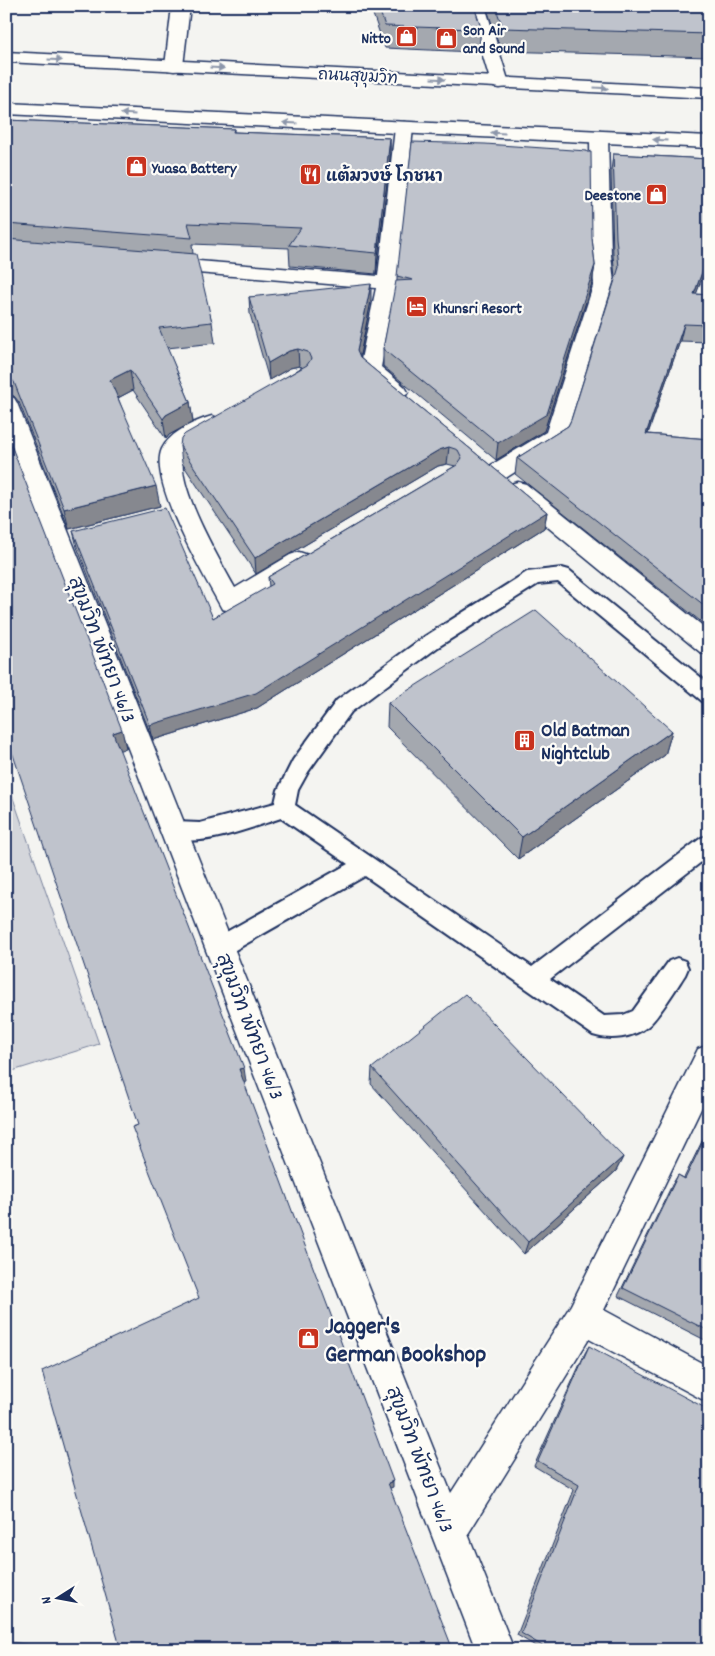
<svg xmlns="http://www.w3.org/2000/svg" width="715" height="1656" font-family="Dekko,'Playpen Sans Thai',sans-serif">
	<rect width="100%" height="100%" fill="#f4f4f1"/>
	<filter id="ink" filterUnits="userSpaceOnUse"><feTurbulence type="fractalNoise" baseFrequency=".02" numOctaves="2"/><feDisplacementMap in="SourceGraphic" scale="10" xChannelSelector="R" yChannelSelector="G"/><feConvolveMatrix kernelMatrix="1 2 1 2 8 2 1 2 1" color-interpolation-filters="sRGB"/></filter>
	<g filter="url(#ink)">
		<g fill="#d4d6db" stroke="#78829c">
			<polygon points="6,778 99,1044 6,1073"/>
			<polygon points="6,1641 49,1648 50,1650 6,1650"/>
		</g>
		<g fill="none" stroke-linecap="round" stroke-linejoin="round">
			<defs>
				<path id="lane" d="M562,568L569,570L709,684V703L702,701L558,582L538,584L438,647L351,712L308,772L298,790L295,805L532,967L701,838L709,835V856L550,979L604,1016L623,1015L633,1011L669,961L677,958L685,961L688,968L685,975C677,987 658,1018 648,1026C634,1038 610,1041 593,1035L365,876L228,954L220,957L212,954L209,947L212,940L348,864L281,818C249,828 200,849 167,837L164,831L167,825L175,822L200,823L275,803L278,790L293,760L337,700L424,637L527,572Z"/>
				<g id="street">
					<polygon points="172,6 190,6 183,66 180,70 174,71 168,70 165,66"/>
					<polygon points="468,6 485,6 509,83 506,87 500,88 494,87 491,83"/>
					<path d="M404,122L411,124L413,128L397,283L381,367L405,387L408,392L405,397C402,398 400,399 397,399C387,399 364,377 359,369L376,288L162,270L155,268L152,264L155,260L162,258L378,276L395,128L397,124Z"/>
					<polygon points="599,131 606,133 608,137 611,255 614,283 567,436 564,441 504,479 496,481 488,479 485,473 488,467 546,432 594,283 591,255 590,137 592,133"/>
					<polygon points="6,396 14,398 17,403 451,1493 571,1305 698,1049 709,1045 709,1092 604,1310 709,1367 709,1403 589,1339 468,1534 514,1650 476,1650 6,432"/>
					<path d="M212,416L220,419L223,424L220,429L188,448C165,470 222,564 235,588L290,555L299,552L308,555L311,561L308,567L240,609L231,611L222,609C206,579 147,481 162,449C170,432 195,421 212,416Z"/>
					<polygon points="518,482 526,484 709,631 709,655 700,652 510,496 506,490 510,484"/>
				</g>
				<g id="highway">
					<polygon points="6,52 709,88 709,98 6,62"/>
					<polygon points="6,103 709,136 709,148 6,114"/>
				</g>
			</defs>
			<use href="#lane" stroke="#1b2f5e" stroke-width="4"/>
			<use href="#street" stroke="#1b2f5e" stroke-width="3"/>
			<use href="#highway" stroke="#1b2f5e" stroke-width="3"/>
			<use href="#lane" fill="#fdfcf7" fill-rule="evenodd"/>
			<use href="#street" fill="#fdfcf7" fill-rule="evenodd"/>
			<use href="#highway" fill="#fdfcf7" fill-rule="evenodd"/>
		</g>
		<g fill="#a4a8af" stroke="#1b2f5e">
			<polygon points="370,6 474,6 481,28 479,50 473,50 473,52 385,48"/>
			<polygon points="486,6 709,6 709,57 501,51"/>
			<polygon points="6,120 234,129 234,132 390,138 390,158 376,274 290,266 289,248 192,244 193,254 212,322 215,343 167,348 190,402 193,422 169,435 166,439 133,390 118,398 160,506 69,529 19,402 14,396 6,394"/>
			<polygon points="613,154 709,159 709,259 696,294 709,295 709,342 680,341 648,434 709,439 709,628 515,474 517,458 568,426 571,420 615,278 613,255 611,171"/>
			<polygon points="592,238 595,265 592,283 544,431 496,460 383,366 383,349 397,281 397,276"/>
			<polygon points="249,297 371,301 360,356 360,358 547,512 544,528 257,708 153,740 77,547 73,531 213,618 269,587 268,577 455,466 447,464 438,466 256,574 182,463 180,446 302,367 299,366 290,368 269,380 250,314"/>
			<polygon points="388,703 672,731 665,755 518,859 387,727"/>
			<polygon points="372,1068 623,1157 616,1171 524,1254 371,1084"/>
			<polygon points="709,1127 709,1342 618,1296 672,1185 678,1175 684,1178"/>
			<polygon points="589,1346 709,1650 542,1650 517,1635 574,1490 534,1466 585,1353"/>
		</g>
		<g fill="#86888f" stroke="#1b2f5e">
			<polygon points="390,138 390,158 376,274 377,253"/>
			<polygon points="709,253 709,259 690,311 694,294"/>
			<polygon points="595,265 592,283 544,431 496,460 498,443"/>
			<polygon points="371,284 371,301 357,369 357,351"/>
			<polygon points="684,324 680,341 642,450 646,434"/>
			<polygon points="298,349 299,366 290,368 269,380 268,363 289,351"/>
			<polygon points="130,370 133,390 114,400 110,380"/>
			<polygon points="190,402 193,422 169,435 166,439 163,419 166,415"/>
			<polygon points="449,447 447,464 438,466 256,574 255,558 439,450"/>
			<polygon points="156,486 160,506 69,529 64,509"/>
			<polygon points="547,512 544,528 257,708 153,740 150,725"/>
			<polygon points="122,730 126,748 118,751 113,733"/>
			<polygon points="672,731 665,755 518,859 522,837"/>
			<polygon points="244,1068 246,1082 242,1083 239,1069"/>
			<polygon points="623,1157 616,1171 524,1254 528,1242"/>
			<polygon points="393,1481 393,1487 388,1489 388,1483"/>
		</g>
		<g fill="#bfc3cc" stroke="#1b2f5e">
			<polygon points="378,6 474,6 481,28 474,27 474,29 385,26"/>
			<polygon points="495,6 709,6 709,34 503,28"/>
			<polygon points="6,120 234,129 233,132 390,138 377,253 289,245 301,228 188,223 192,238 6,224"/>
			<polygon points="412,142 485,144 587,151 587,152 591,152 592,238 595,265 547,414 498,443 383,349 396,281 413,280 397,276"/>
			<polygon points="613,154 709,159 709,253 694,294 709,295 709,325 684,324 646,434 709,439 709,609 517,458 568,426 571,420 619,267 616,238"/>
			<polygon points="6,239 196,254 212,322 159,328 190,402 166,415 163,419 130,370 110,380 156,486 64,509 14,382 9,376 6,375"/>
			<polygon points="371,284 357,351 360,358 547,512 256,693 150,725 73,531 165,508 213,618 273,584 268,577 457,465 462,458 458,450 449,447 439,450 255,558 180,446 181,438 185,434 307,365 311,359 308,352 298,349 289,351 268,363 249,297"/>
			<polygon points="6,432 122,730 113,733 244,1068 239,1069 393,1481 388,1483 453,1650 121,1650 42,1371 199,1298 132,1127 138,1125 6,734"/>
			<polygon points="536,610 672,731 522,837 388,703"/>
			<polygon points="465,994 623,1157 528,1242 372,1068"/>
			<polygon points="709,1129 709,1331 623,1288 678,1175 685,1179"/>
			<polygon points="589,1346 709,1410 709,1650 549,1650 521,1633 579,1485 538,1461"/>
		</g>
		<defs><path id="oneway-solid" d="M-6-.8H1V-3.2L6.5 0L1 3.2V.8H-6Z" transform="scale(1.25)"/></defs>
		<g fill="#8c96aa">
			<use href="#oneway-solid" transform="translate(55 60) rotate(3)"/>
			<use href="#oneway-solid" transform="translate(217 68) rotate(3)"/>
			<use href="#oneway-solid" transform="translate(438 79) rotate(3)"/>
			<use href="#oneway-solid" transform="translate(601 88) rotate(3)"/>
			<use href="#oneway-solid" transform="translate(128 114) rotate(-177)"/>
			<use href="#oneway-solid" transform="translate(290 123) rotate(-177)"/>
			<use href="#oneway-solid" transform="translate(498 133) rotate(-177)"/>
			<use href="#oneway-solid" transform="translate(660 140) rotate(-177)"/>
		</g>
	</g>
	<defs>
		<symbol id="shop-square" viewBox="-11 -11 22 22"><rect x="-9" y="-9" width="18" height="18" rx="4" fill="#c8321e" stroke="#fdfcf7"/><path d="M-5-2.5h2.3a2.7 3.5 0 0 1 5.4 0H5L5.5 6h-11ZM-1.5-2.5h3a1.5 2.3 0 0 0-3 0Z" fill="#fff"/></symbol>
		<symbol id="restaurant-square" viewBox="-11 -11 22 22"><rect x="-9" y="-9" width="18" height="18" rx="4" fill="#c8321e" stroke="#fdfcf7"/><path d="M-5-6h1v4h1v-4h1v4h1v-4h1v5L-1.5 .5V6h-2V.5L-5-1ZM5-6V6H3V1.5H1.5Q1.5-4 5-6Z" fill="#fff"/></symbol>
		<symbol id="hotel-square" viewBox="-11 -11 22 22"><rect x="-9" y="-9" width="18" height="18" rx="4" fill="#c8321e" stroke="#fdfcf7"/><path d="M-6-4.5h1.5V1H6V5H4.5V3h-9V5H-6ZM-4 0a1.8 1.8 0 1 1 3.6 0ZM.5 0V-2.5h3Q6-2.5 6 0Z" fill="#fff"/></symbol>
		<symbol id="building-square" viewBox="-11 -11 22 22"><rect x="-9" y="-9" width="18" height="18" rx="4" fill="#c8321e" stroke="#fdfcf7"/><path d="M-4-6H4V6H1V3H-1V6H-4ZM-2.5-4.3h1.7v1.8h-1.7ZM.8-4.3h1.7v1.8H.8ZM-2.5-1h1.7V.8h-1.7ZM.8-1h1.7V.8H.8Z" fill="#fff"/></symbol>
	</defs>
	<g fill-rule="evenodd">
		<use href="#shop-square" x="394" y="24" width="25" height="25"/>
		<use href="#shop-square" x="434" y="26" width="25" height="25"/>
		<use href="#shop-square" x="124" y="154" width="25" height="25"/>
		<use href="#restaurant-square" x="298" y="162" width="25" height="25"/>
		<use href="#shop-square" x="644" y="182" width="25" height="25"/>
		<use href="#hotel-square" x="404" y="294" width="25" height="25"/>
		<use href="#building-square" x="512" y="728" width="25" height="25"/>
		<use href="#shop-square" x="296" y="1326" width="25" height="25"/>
	</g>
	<g text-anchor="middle" stroke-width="4.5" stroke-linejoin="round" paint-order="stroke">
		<g font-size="16" font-weight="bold" fill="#1b2f5e" stroke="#fdfcf7" text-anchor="start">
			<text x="463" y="35">Son Air<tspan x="463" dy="18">and Sound</tspan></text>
			<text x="391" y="43" text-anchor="end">Nitto</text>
			<text x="152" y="173">Yuasa Battery</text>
			<text x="326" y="181">แต้มวงษ์ โภชนา</text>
			<text x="641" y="200" text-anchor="end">Deestone</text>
			<text x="433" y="313">Khunsri Resort</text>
		</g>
		<g font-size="16" fill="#1b2f5e" stroke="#fdfcf7">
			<text transform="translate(358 75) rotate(3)" y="6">ถนนสุขุมวิท</text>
		</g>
		<g font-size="20" fill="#1b2f5e" stroke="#fdfcf7">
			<text transform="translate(103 649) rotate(69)" y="7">สุขุมวิท พัทยา 46/3</text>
			<text transform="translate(251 1026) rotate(69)" y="7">สุขุมวิท พัทยา 46/3</text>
			<text transform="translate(421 1459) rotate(69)" y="7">สุขุมวิท พัทยา 46/3</text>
		</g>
		<g font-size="20" font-weight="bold" fill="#1b2f5e" stroke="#fdfcf7" text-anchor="start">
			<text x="541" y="736">Old Batman<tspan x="541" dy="23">Nightclub</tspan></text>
		</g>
		<g font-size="24" font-weight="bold" fill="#1b2f5e" stroke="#fdfcf7" text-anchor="start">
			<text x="325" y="1333">Jagger's<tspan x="325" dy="28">German Bookshop</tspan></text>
		</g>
	</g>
	<rect width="715" height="1656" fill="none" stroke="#fdfcf7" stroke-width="25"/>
	<rect x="12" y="12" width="690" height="1631" fill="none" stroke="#1b2f5e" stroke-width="2" filter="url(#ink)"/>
	<g transform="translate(58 1598) rotate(259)" stroke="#fdfcf7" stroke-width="4" paint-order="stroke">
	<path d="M0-4L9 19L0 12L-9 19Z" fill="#1b2f5e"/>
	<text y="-8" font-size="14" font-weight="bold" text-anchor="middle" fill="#1b2f5e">N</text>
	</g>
</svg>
